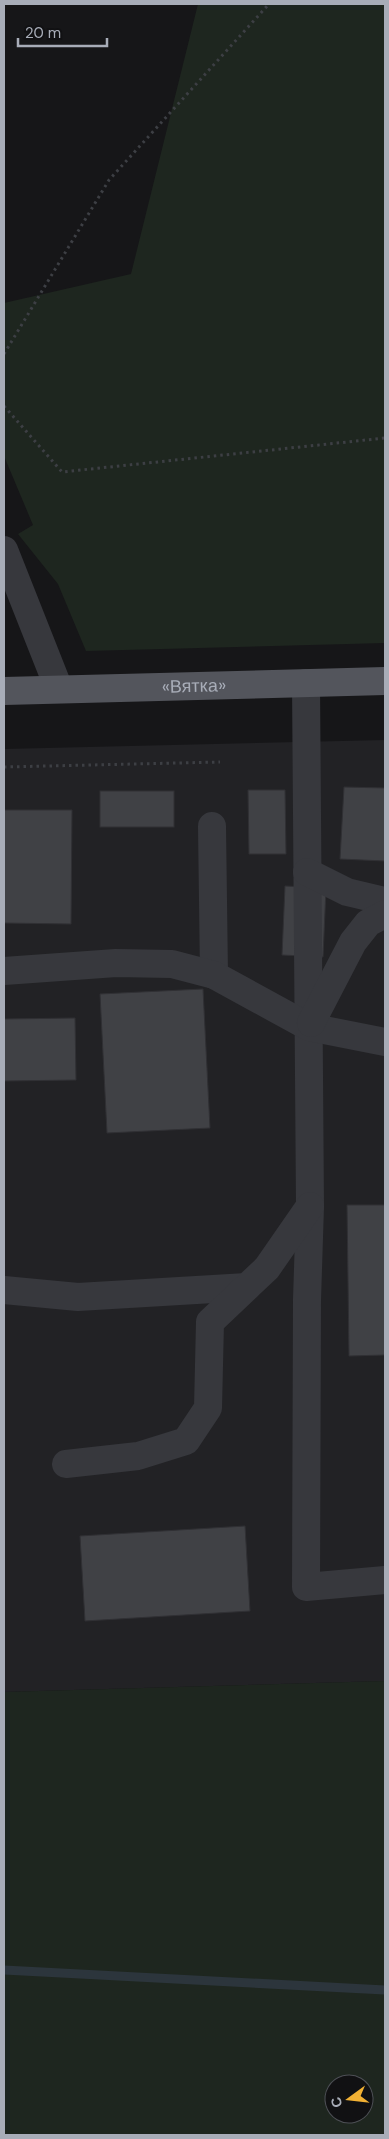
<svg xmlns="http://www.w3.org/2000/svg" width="389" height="2139" font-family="'DM Sans',sans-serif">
	<rect width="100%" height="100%" fill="#161618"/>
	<polygon fill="#222225" points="385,740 385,1681 4,1692 4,749"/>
	<g fill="#1e261f" fill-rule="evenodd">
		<polygon points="198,4 385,4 385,643 86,651 58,584 18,534 33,525 4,456 4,303 131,274"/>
		<path d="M385,1681V2135H4V1692ZM334,2084H364V2114H334Z"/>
	</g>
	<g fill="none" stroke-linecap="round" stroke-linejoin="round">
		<polyline stroke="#2c353c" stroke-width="9" points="4,1970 385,1990"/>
	</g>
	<g fill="#404145" stroke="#303034">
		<polygon points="344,787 385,788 385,861 340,859"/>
		<polygon points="248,790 285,790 286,854 249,854"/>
		<rect x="100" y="791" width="74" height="36"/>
		<polygon points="4,810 72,810 71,924 4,923"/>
		<polygon points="285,886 326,888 323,957 282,955"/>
		<polygon points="203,989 210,1128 107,1133 100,994"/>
		<polygon points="75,1018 76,1080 4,1081 4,1019"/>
		<polygon points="347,1205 385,1205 385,1355 349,1356"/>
		<polygon points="245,1526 250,1611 85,1621 80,1536"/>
	</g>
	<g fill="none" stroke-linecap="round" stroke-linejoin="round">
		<g stroke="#3d3f44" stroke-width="3" stroke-dasharray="2.5 4" stroke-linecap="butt">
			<polyline points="4,354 109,180 269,4"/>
			<polyline points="4,406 62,472 385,438"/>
			<polyline points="4,767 220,762"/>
		</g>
		<g stroke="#37383d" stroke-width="28">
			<polyline points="4,550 59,689"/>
			<polyline points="306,683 310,1206 307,1300 306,1587 385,1580"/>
			<polyline points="212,826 214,975"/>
			<polyline points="307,872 347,892 385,901"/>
			<polyline points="4,971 116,963 172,964 214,975 309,1027 385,1042"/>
			<polyline points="311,1023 353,942 368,923 385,914"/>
			<polyline points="4,1290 78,1297 247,1287"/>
			<polyline points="66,1464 138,1456 186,1441 208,1408 210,1322 267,1268 310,1206"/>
		</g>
		<path stroke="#53555c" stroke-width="28" id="s1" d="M4,691L385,681"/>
	</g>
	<g text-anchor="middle" stroke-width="4" stroke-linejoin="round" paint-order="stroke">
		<g font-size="18" fill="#a8adb8" stroke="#111113">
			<text dy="6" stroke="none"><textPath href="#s1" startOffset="190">«Вятка»</textPath></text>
		</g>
	</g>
	<rect width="389" height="2139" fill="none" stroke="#a8adb8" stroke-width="10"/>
	<g transform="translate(349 2099) rotate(255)"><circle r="24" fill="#111113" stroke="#4d4f55"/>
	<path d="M0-4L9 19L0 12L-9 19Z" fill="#f2b134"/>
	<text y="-8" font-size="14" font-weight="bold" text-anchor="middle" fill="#a8adb8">С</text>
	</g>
	<path d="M18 38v8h89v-8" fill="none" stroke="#a8adb8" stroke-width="2.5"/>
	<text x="25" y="38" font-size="15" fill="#a8adb8" stroke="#111113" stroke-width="4" paint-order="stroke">20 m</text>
</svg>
